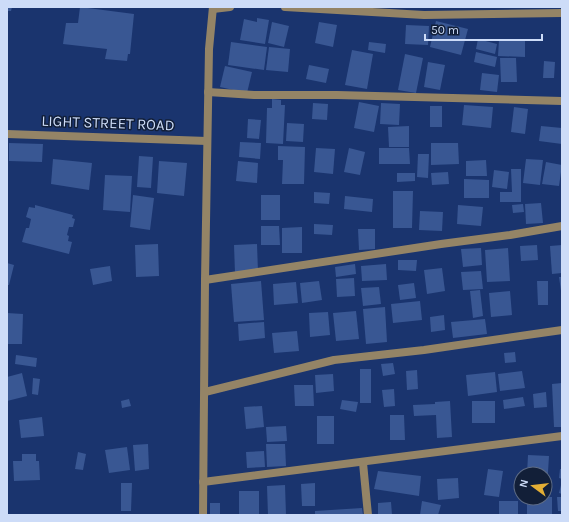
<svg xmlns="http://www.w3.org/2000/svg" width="569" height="522" font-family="Karla,sans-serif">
	<rect width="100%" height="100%" fill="#1a346e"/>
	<g fill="#395793">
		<polygon points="7,7 12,7 11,11 8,11 7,14"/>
		<polygon points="80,7 134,14 130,54 128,54 127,61 105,59 107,49 63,44 66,23 78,23"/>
		<polygon points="257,18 269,20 265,44 240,40 244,19 257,22"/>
		<polygon points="436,21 468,29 461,55 430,47"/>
		<polygon points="272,22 289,26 284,47 268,43"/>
		<polygon points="319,22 337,25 333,47 315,43"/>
		<polygon points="406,25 429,26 428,45 405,44"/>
		<polygon points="478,39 497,44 495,54 476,49"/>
		<polygon points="499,40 525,41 525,57 498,56"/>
		<polygon points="231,42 267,47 264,70 228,65"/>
		<polygon points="369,42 386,44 385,53 368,50"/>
		<polygon points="269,47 290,49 288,72 266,70"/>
		<polygon points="352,50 373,54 367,89 345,85"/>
		<polygon points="476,52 497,57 495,67 474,62"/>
		<polygon points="405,54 423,58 416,93 398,90"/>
		<polygon points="500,58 516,58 517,82 501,82"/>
		<polygon points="544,61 555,62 554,78 543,78"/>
		<polygon points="428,62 445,65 440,90 424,87"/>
		<polygon points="309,65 329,69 326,83 306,79"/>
		<polygon points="225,66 252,72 247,93 220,87"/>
		<polygon points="482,73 499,75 497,92 480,90"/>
		<polygon points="272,99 281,100 281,105 285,105 283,144 266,143 267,108 272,108"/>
		<polygon points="359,102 379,106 374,132 354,128"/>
		<polygon points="313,103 328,104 327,120 312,119"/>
		<polygon points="381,103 400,104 399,125 380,124"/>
		<polygon points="464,105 493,107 491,128 462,125"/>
		<rect x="430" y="106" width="12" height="21"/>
		<polygon points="514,107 528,109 525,134 511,132"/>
		<polygon points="248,119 261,120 259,139 247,138"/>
		<polygon points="287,123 304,124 303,142 286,141"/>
		<polygon points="409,126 409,147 389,147 388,127"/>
		<polygon points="541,126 562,128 562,144 539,141"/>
		<polygon points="240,142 261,143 260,159 239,157"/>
		<polygon points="9,143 43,144 42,162 9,161"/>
		<polygon points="431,143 458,143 459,164 431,165"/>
		<polygon points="278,146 305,147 304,184 282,184 283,160 278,160"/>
		<polygon points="316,148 335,149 333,174 314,172"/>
		<polygon points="349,148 365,152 360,175 344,172"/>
		<polygon points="379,148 409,148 410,164 379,164"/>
		<polygon points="418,154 429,154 428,178 417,177"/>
		<polygon points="139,156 153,157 151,188 137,187"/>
		<polygon points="53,159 92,163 89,190 51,184"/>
		<polygon points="526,159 543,160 540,185 523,183"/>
		<polygon points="486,160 487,176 466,176 466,161"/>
		<polygon points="159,161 187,163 184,196 157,193"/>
		<polygon points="238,161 258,163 257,183 236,181"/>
		<polygon points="546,162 562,165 559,186 542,184"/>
		<polygon points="511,169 521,169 521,202 500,202 500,192 512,192"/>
		<polygon points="494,170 509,172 507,189 492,187"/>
		<polygon points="448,172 449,184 432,185 431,173"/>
		<polygon points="397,173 415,173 415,181 397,182"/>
		<polygon points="105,175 132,176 130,212 103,210"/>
		<polygon points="464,179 489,180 489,198 464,198"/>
		<polygon points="393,191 413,191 412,228 393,228"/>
		<polygon points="314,192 330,193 329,204 314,203"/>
		<polygon points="133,195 154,198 150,230 130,227"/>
		<rect x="261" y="195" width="19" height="25"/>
		<polygon points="345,196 373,199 372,212 344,209"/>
		<polygon points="541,203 543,223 526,224 525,204"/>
		<polygon points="523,204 524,212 513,213 512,205"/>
		<polygon points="35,205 73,215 72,218 75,219 73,227 69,227 67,235 69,236 68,241 72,242 69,254 22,242 26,228 29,228 31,219 26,217 29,207 35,208"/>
		<polygon points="458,205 483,207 481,226 457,224"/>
		<polygon points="420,211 443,212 442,231 419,230"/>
		<polygon points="314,224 333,225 332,235 314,234"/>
		<polygon points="261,226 279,226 280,245 261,245"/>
		<polygon points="302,227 302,253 282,253 282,228"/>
		<polygon points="358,229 375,229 375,249 359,250"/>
		<polygon points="158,244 159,276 136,277 135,245"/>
		<polygon points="257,244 258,272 235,273 234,245"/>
		<polygon points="537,245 538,260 521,261 520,246"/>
		<polygon points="562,245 562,273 552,274 550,246"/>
		<polygon points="481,248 482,265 463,267 461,249"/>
		<polygon points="508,248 510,281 487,282 485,250"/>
		<polygon points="398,260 417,260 416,271 398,270"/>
		<polygon points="7,263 14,265 9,285 7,285"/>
		<polygon points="355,264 356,274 336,277 335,267"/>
		<polygon points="386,264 387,280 362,281 361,266"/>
		<polygon points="110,266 112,281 93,285 90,269"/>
		<polygon points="442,268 445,291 427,294 424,270"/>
		<polygon points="481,271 483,289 463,290 461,272"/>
		<polygon points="559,277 562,277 562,291 561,291"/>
		<polygon points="354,278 355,296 337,297 336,279"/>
		<polygon points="261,281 264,320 234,322 231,284"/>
		<polygon points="319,281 322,300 302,303 300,283"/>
		<polygon points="537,281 548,281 548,305 538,305"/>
		<polygon points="296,282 298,303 274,305 273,284"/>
		<polygon points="414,283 416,298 400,300 398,285"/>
		<polygon points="379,287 381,304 363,306 361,288"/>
		<polygon points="480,290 483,316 473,318 470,291"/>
		<polygon points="510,291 512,315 491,317 489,293"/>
		<polygon points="420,301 422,320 393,323 391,304"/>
		<polygon points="385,307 387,342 366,344 363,309"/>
		<polygon points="356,311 359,339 336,341 333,313"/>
		<polygon points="328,312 330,335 310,337 309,313"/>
		<polygon points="7,313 23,314 22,344 7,344"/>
		<polygon points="444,315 445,330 431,332 430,317"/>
		<polygon points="485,319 487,334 453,338 451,322"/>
		<polygon points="264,322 265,338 239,341 238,324"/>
		<polygon points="297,331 299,351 274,353 272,333"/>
		<polygon points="515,352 516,362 505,363 504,353"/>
		<polygon points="16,355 37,358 36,367 15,364"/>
		<polygon points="393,363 395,374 383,376 381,364"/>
		<rect x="360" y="369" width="11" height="34"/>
		<polygon points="417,370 418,389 407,390 406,371"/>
		<polygon points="522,371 525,388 500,391 498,374"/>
		<polygon points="495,372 497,392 468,396 466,375"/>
		<polygon points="22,373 27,396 7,401 7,377"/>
		<polygon points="333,374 334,391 316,393 315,375"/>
		<polygon points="33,378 40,379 38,395 32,394"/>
		<polygon points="562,383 562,427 554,427 552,384"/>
		<polygon points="294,385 313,385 314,406 295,406"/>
		<polygon points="394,389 395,406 384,407 382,390"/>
		<polygon points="546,392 547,407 534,408 533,394"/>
		<polygon points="523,397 525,406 504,409 503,400"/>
		<polygon points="129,399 131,406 122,408 121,401"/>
		<polygon points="342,400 358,402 356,412 340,409"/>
		<polygon points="450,401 452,437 437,438 436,415 414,416 413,405 435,404 435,402"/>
		<rect x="472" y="401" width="23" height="22"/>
		<polygon points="262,406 264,427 246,429 244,407"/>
		<polygon points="390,415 404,415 405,440 390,440"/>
		<rect x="317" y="416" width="17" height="28"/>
		<polygon points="42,417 44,436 21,438 19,420"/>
		<polygon points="286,426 287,441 267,442 266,427"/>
		<polygon points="148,444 149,469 135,471 133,445"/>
		<polygon points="266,444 285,444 286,466 267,467"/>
		<polygon points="127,447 130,470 109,473 105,450"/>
		<polygon points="264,451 265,467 247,468 246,452"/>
		<polygon points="78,452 86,454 83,470 75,469"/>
		<polygon points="22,454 36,454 36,461 39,461 40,480 14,481 13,461 22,461"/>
		<polygon points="528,455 549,456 547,488 545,488 545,474 527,474"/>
		<polygon points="488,469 503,471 499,497 484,495"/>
		<polygon points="560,469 562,469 562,479 559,478"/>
		<polygon points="378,471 421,476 419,496 374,489"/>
		<polygon points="458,478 459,498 438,500 437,479"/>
		<polygon points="121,483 132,483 131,511 121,511"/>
		<polygon points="315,483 315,506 302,506 301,484"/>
		<polygon points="285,485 286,515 268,515 267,486"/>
		<polygon points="561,485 562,486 562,494 559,493"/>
		<rect x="239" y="491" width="20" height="24"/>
		<polygon points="545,497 552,497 552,515 527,515 527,498"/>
		<polygon points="557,497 562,497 562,511 558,511"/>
		<polygon points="422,501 441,505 438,515 420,515"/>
		<polygon points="499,501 518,501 518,514 499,515"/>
		<polygon points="391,502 392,515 378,515 378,503"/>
		<rect x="210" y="503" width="10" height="12"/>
		<polygon points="362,508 363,515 315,515 315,511"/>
	</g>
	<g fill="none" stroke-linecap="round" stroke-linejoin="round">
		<g stroke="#948466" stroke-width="8">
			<polyline points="285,7 424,15 562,13"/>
			<polyline points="213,9 230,7"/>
			<polyline points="208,92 254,95 337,95 562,101"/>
			<polyline points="7,134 207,141"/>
			<polyline points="205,280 209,49 213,7"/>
			<polyline points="205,392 334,360 424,350 562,330"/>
			<polyline points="363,463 368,515"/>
			<polyline points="203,482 562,436"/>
			<polyline points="203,515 205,280 441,244 510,235 562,226"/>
		</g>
	</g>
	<g text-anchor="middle" stroke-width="3" stroke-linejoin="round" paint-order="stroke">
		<g font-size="15" fill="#cddcf8" stroke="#121f38">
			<text transform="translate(108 123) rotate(2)" y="5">LIGHT STREET ROAD</text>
		</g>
	</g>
	<rect width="569" height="522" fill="none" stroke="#cddcf8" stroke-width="16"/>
	<g transform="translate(533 486) rotate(285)"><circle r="19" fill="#121f38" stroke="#5d6b85"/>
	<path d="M0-3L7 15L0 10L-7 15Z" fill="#e3ae35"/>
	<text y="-6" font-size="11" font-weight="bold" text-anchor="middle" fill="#cddcf8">N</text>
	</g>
	<path d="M425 34v6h117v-6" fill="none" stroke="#cddcf8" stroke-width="2"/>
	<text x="431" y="34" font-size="12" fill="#cddcf8" stroke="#121f38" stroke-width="3" paint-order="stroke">50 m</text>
</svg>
